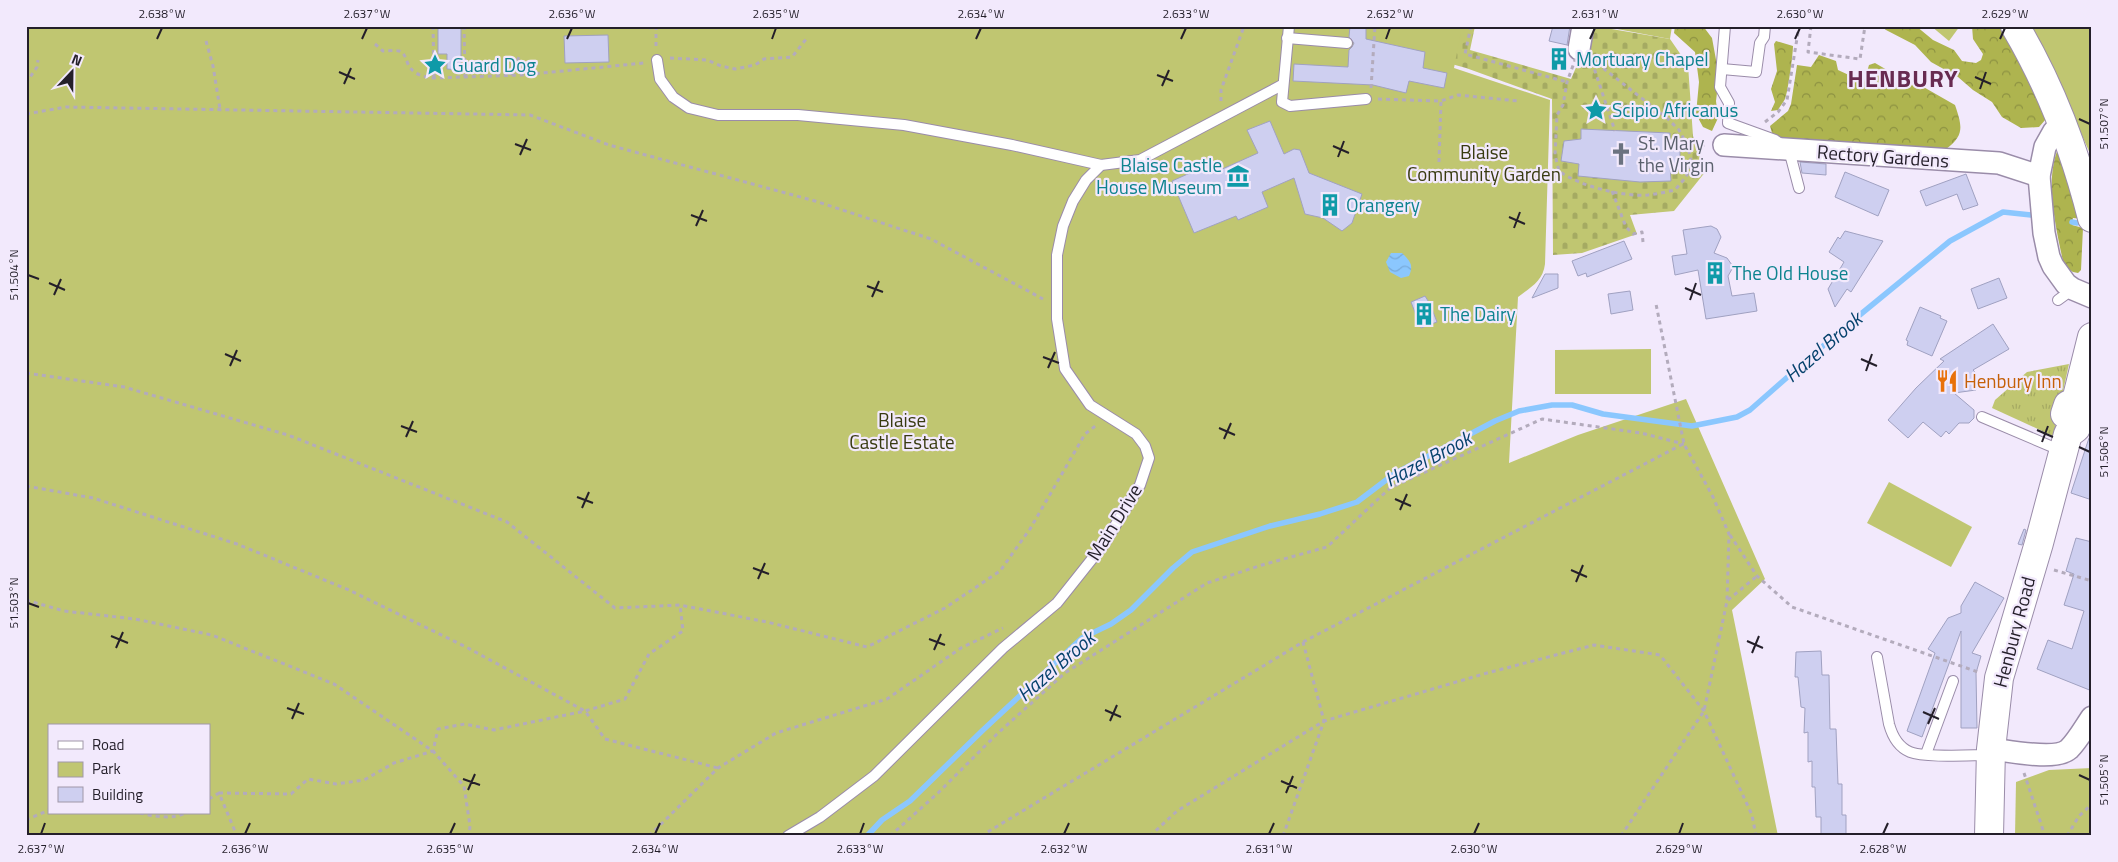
<svg xmlns="http://www.w3.org/2000/svg" width="2118" height="862" font-family="'Titillium Web',sans-serif">
	<defs>
		<pattern id="grass-tufts" width="24" height="20" patternUnits="userSpaceOnUse" patternTransform="scale(1.25)"><rect width="24" height="20" fill="#c0c671"/><path d="M3 7l-1-3M5 7V3M7 7l1-3M15 17l-1-3M17 17v-4M19 17l1-3" fill="none" stroke="#a5aa62"/></pattern>
		<pattern id="forest-crowns" width="20" height="18" patternUnits="userSpaceOnUse" patternTransform="scale(1.25)"><rect width="20" height="18" fill="#aeb44f"/><path d="M2 6a3 3 0 1 1 6 0M12 15a3 3 0 1 1 6 0" fill="none" stroke="#8d9242"/></pattern>
		<pattern id="cemetery-stones" width="16" height="16" patternUnits="userSpaceOnUse" patternTransform="scale(1.25)"><rect width="16" height="16" fill="#c0c671"/><path d="M2 7V4a2 2 0 0 1 4 0v3zM10 15v-3a2 2 0 0 1 4 0v3z" fill="#a5aa62"/></pattern>
		<pattern id="water-waves" width="16" height="10" patternUnits="userSpaceOnUse" patternTransform="scale(1.25)"><rect width="16" height="10" fill="#8bc7fe"/><path d="M0 5q4-4 8 0t8 0" fill="none" stroke="#78aada"/></pattern>
	</defs>
	<rect width="100%" height="100%" fill="#f2e9fc"/>
	<polygon fill="url(#grass-tufts)" points="2069,364 2053,436 1992,408 1995,400 2027,372"/>
	<g fill="url(#forest-crowns)">
		<polygon points="1675,26 1703,26 1712,38 1719,76 1716,101 1718,118 1712,131 1703,127 1696,114 1699,82 1695,52 1674,33"/>
		<polygon points="1881,26 1916,26 1933,40 1954,50 1962,61 1976,63 1981,60 1983,54 1973,39 1972,26 2001,26 2033,84 2046,119 2039,127 2021,128 2002,117 1992,102 1973,90 1958,77 1931,62 1915,45 1886,30"/>
		<path d="M1776,41L1793,46C1793,54 1788,92 1785,99C1783,103 1780,106 1778,110L1771,111L1775,102L1771,89L1777,71L1774,44Z"/>
		<path d="M1819,55L1836,61L1838,70L1864,82L1869,65L1875,63L1894,74V83L1920,85L1955,105C1962,126 1965,135 1946,149L1782,140L1772,133L1770,126L1788,111L1791,104L1797,65L1811,67Z"/>
		<path d="M2058,149L2083,219L2073,218L2072,225L2083,228L2081,270L2078,273L2073,272L2064,266C2057,232 2044,182 2058,149Z"/>
	</g>
	<polygon fill="url(#cemetery-stones)" points="1435,26 1475,26 1470,50 1571,79 1594,26 1670,39 1688,65 1693,136 1706,171 1674,211 1630,215 1637,234 1582,253 1553,255 1552,99 1466,68 1430,58"/>
	<g fill="#c0c671" fill-rule="evenodd">
		<path d="M26,26H1462L1454,68L1550,100L1545,264C1543,281 1531,287 1518,297L1509,463L1578,435L1686,399L1765,579L1732,610L1778,836H26ZM49,726H209V813H49Z"/>
		<polygon points="1601,26 1672,26 1670,39"/>
		<polygon points="1931,26 1960,26 1949,41"/>
		<polygon points="2025,26 2092,26 2092,158 2060,86"/>
		<polygon points="1651,349 1651,394 1555,394 1555,350"/>
		<polygon points="1889,482 1972,527 1951,567 1867,523"/>
		<polygon points="2092,768 2092,836 2015,836 2016,782 2049,770"/>
	</g>
	<path fill="url(#water-waves)" d="M1391,253H1402C1410,261 1414,265 1409,276L1401,278L1390,272L1386,262Z"/>
	<g fill="none" stroke-linecap="round" stroke-linejoin="round">
		<g stroke="#8bc7fe" stroke-width="5.5">
			<polyline points="2072,222 2077,223"/>
			<polyline points="867,836 882,820 910,801 983,730 1082,638 1111,624 1131,610 1173,568 1192,552 1270,526 1320,514 1357,502 1394,474 1495,421 1519,411 1552,405 1572,405 1603,414 1692,426 1737,417 1750,410 1839,332 1950,241 2003,212 2031,215"/>
		</g>
	</g>
	<g fill="#cecff0" stroke="#a0a1c1">
		<polygon points="438,26 461,26 461,70 447,69 447,54 438,54"/>
		<polygon points="1350,26 1366,26 1366,39 1425,52 1423,68 1447,73 1444,88 1409,81 1406,93 1373,85 1293,81 1294,64 1348,67 1349,50 1352,47 1354,43 1349,37"/>
		<polygon points="1553,26 1570,26 1567,45 1549,41"/>
		<polygon points="608,35 609,62 565,63 564,36"/>
		<polygon points="1270,121 1284,154 1294,149 1300,150 1309,173 1362,194 1352,223 1342,231 1323,218 1305,214 1294,178 1262,192 1268,207 1238,220 1236,216 1194,233 1172,181 1217,161 1220,170 1258,153 1247,130"/>
		<polygon points="1581,129 1670,133 1670,147 1680,148 1680,166 1670,165 1671,181 1640,182 1578,176 1579,164 1561,161 1564,141 1581,139"/>
		<polygon points="1800,162 1826,164 1826,175 1802,173"/>
		<polygon points="1845,172 1889,190 1878,216 1835,197"/>
		<polygon points="1966,174 1978,205 1963,210 1957,194 1926,206 1920,191"/>
		<polygon points="1711,226 1717,229 1721,237 1714,253 1727,258 1732,265 1732,269 1728,276 1732,296 1754,293 1757,311 1706,319 1698,270 1675,275 1672,256 1687,254 1683,230"/>
		<polygon points="1845,231 1883,241 1851,292 1847,289 1835,307 1828,289 1844,262 1829,252 1838,237 1840,239"/>
		<polygon points="1624,241 1632,259 1587,277 1586,273 1578,276 1572,261"/>
		<polygon points="1545,274 1558,274 1558,288 1532,298"/>
		<polygon points="1999,278 2007,298 1978,309 1971,289"/>
		<polygon points="1630,291 1633,310 1611,314 1608,294"/>
		<polygon points="1425,296 1430,304 1437,322 1421,328 1411,302"/>
		<polygon points="1920,307 1941,316 1940,318 1947,321 1932,356 1907,345 1908,341 1906,340"/>
		<polygon points="1993,324 2009,349 1973,370 1976,373 1976,390 1954,393 1974,410 1974,418 1969,423 1959,423 1949,434 1946,431 1941,437 1923,422 1908,438 1888,420 1916,388 1944,361 1940,359"/>
		<polygon points="2089,438 2092,439 2092,500 2071,493"/>
		<polygon points="2024,529 2026,530 2022,545 2018,544"/>
		<polygon points="2076,538 2092,542 2092,691 2037,669 2048,640 2072,649 2084,611 2064,605 2074,574 2066,571"/>
		<polygon points="1975,582 2004,598 1972,653 1981,656 1976,673 1977,728 1961,728 1961,631 1922,737 1907,731 1935,653 1928,649 1948,618 1961,613 1961,606"/>
		<polygon points="1821,651 1822,675 1829,675 1830,729 1836,729 1838,784 1842,784 1842,815 1846,815 1846,836 1821,836 1821,817 1816,817 1815,787 1812,787 1812,761 1808,762 1808,732 1804,733 1805,708 1801,707 1798,677 1795,677 1796,652"/>
	</g>
	<g fill="none" stroke-linecap="round" stroke-linejoin="round">
		<defs>
			<g id="service">
				<polyline points="1289,26 1282,102 1290,106 1366,99"/>
				<polyline points="1725,26 1720,87 1729,103 1728,123 1775,140 1789,150 1799,188"/>
				<polyline points="1287,38 1347,43"/>
				<polyline points="657,60 660,79 673,97 689,108 718,115 798,115 904,125 1012,145 1101,165"/>
				<polyline points="1722,69 1756,72 1760,43 1764,37 1765,26"/>
				<polyline points="2058,300 2073,289"/>
				<polyline points="1982,417 2062,451"/>
				<path d="M1877,657L1889,724C1892,735 1898,747 1910,752C1925,758 1971,755 1990,755"/>
				<polyline points="1926,754 1953,681"/>
				<polyline points="788,836 820,817 874,776 1003,648 1057,603 1104,544 1140,485 1149,458 1145,446 1136,434 1090,405 1065,369 1057,319 1057,255 1063,226 1073,201 1086,180 1101,165 1140,160 1282,85"/>
			</g>
			<g id="minor">
				<polyline points="1579,49 1583,26"/>
				<polyline points="2063,127 2054,131 2045,147 2039,176 2044,233 2049,257 2053,266 2066,284 2073,289 2092,297"/>
				<polyline points="1724,145 1999,163 2039,176"/>
				<path d="M1991,749C2009,751 2056,761 2069,749C2078,740 2085,727 2092,717"/>
			</g>
			<g id="secondary">
				<path d="M2015,26C2050,85 2075,151 2092,218"/>
				<polyline points="2065,414 2068,405 2076,401 2092,337"/>
				<polyline points="1989,836 1991,749 1999,678 2039,543 2068,434 2076,428 2082,410 2076,401"/>
			</g>
		</defs>
		<use href="#service" stroke="#9a8ca9" stroke-width="12"/>
		<use href="#minor" stroke="#9a8ca9" stroke-width="24"/>
		<use href="#secondary" stroke="#9a8ca9" stroke-width="30"/>
		<g stroke="#b3abbc" stroke-width="3" stroke-dasharray="4 4" stroke-linecap="butt">
			<polyline points="433,26 434,78"/>
			<polyline points="464,26 465,77"/>
			<polyline points="656,26 656,48"/>
			<polyline points="1471,26 1465,54 1567,82"/>
			<polyline points="1811,26 1808,52 1860,59 1865,26"/>
			<polyline points="649,28 656,27"/>
			<polyline points="206,41 213,66 220,109"/>
			<path d="M375,44L383,51C388,51 395,50 399,51C411,54 400,75 434,78L522,75L644,63"/>
			<path d="M1579,49L1592,56L1594,61L1667,118L1679,130L1688,147L1692,164L1686,177L1675,190C1666,192 1657,194 1648,195C1623,197 1579,186 1559,171L1555,155L1557,115L1563,105L1567,82Z"/>
			<polyline points="670,58 707,60 721,66 735,69 755,65 764,59 792,57 807,38"/>
			<polyline points="1594,62 1593,65 1615,131"/>
			<polyline points="510,75 519,57"/>
			<polyline points="26,83 37,67 38,60"/>
			<polyline points="1371,88 1375,26"/>
			<polyline points="1378,99 1441,101 1458,95 1518,101"/>
			<polyline points="1221,101 1221,90 1243,29"/>
			<polyline points="26,114 66,107 530,115 609,145 815,201 931,239 1043,299"/>
			<polyline points="1765,122 1778,112 1787,100 1799,26"/>
			<polyline points="1687,145 1705,145"/>
			<polyline points="1439,162 1441,101"/>
			<polyline points="1612,191 1626,227 1633,234 1642,232 1643,242"/>
			<polyline points="26,373 124,387 288,435 507,522 615,608 680,605 767,622 867,647 945,608 1000,571 1030,529 1085,434 1098,424"/>
			<polyline points="26,486 93,498 237,544 349,590 466,647 585,711 605,739 718,768"/>
			<polyline points="1730,535 1757,576 1792,607 1978,672"/>
			<polyline points="2054,570 2092,581"/>
			<polyline points="26,600 64,611 135,619 212,635 334,684 433,751 464,786 470,826 469,836"/>
			<polyline points="1728,600 1757,576"/>
			<polyline points="2024,773 2045,836"/>
			<polyline points="219,793 291,794 308,779 336,784 364,780 394,763 433,751 438,729 465,724 494,730 585,711 625,699 649,654 683,631 680,605"/>
			<polyline points="209,799 219,793 237,836"/>
			<path d="M140,813C153,816 173,820 185,813"/>
			<polyline points="26,820 49,810"/>
			<polyline points="649,836 718,768 776,733 887,699 961,648 1003,628"/>
			<polyline points="890,836 938,793 997,734 1065,673 1207,583 1262,565 1327,547 1390,488 1542,419 1641,433 1684,444"/>
			<polyline points="981,836 1303,642 1683,444"/>
			<polyline points="1150,836 1177,811 1324,721 1487,673 1594,645 1660,655 1704,711 1752,815 1756,836"/>
			<polyline points="1283,836 1324,721 1303,642"/>
			<polyline points="1621,836 1704,711 1727,601 1729,534 1713,497 1684,444 1656,304"/>
			<polyline points="2067,836 2079,816 2092,804"/>
		</g>
		<use href="#service" stroke="#fff" stroke-width="10"/>
		<use href="#minor" stroke="#fff" stroke-width="21"/>
		<use href="#secondary" stroke="#fff" stroke-width="28"/>
	</g>
	<path fill="none" stroke="#241f2a" stroke-width="2" d="M157,39L162,28M362,39L367,28M567,39L572,28M772,39L776,28M976,39L981,28M1181,39L1186,28M1386,39L1390,28M1590,39L1595,28M1795,39L1800,28M2000,39L2005,28M339,72L355,79M1157,75L1173,81M1975,77L1991,84M344,84L351,68M1162,86L1169,70M1980,89L1986,72M2079,119L2090,124M515,144L531,150M1333,146L1349,153M520,155L527,139M1338,157L1344,141M691,215L707,221M1509,217L1525,224M696,226L703,210M1514,228L1520,212M28,275L39,279M49,283L65,290M867,286L883,292M1685,288L1701,295M54,295L61,279M872,297L879,281M1690,300L1696,283M225,354L241,361M1043,357L1059,363M1861,359L1877,366M230,366L237,350M1048,368L1055,352M1866,371L1872,354M401,426L417,432M1219,428L1235,435M2037,430L2053,437M406,437L413,421M1224,439L1231,423M2042,442L2048,426M2079,447L2090,452M577,497L593,503M1395,499L1411,506M582,508L589,492M1400,510L1407,494M753,568L769,574M1571,570L1587,577M758,579L765,563M1576,582L1583,565M28,603L39,607M111,636L128,643M929,639L945,645M1747,641L1763,648M116,648L123,632M934,650L941,634M1752,653L1759,636M287,708L304,714M1105,710L1121,717M1923,712L1939,719M292,719L299,703M1110,721L1117,705M1928,724L1935,708M2079,775L2090,780M463,779L480,785M1281,781L1297,788M468,790L475,774M1286,793L1293,776M41,834L45,823M245,834L250,823M450,834L455,823M655,834L660,823M860,834L864,823M1064,834L1069,823M1269,834L1274,823M1474,834L1479,823M1679,834L1683,823M1883,834L1888,823"/>
	<defs>
		<symbol id="building-bare" viewBox="-9 -9 18 18"><path d="M-4-6H4V6H1V3H-1V6H-4ZM-2.5-4.3h1.7v1.8h-1.7ZM.8-4.3h1.7v1.8H.8ZM-2.5-1h1.7V.8h-1.7ZM.8-1h1.7V.8H.8Z" fill="#0f9aa8" stroke="#f2e9fc" stroke-width="2.5" paint-order="stroke"/></symbol>
		<symbol id="sight-bare" viewBox="-9 -9 18 18"><path d="M0-6L1.8-2.2L6-1.7L2.9 1.2L3.7 5.4L0 3.3L-3.7 5.4L-2.9 1.2L-6-1.7L-1.8-2.2Z" fill="#0f9aa8" stroke="#f2e9fc" stroke-width="2.5" paint-order="stroke"/></symbol>
		<symbol id="church-bare" viewBox="-9 -9 18 18"><path d="M-1.2-6h2.4v3.5h3.3v2.4h-3.3V6h-2.4V-.1h-3.3v-2.4h3.3Z" fill="#6b7280" stroke="#f2e9fc" stroke-width="2.5" paint-order="stroke"/></symbol>
		<symbol id="museum-bare" viewBox="-9 -9 18 18"><path d="M0-6L6-3V-2H-6V-3ZM-5-1h2V3h-2ZM-1-1h2V3h-2ZM3-1h2V3H3ZM-6 4H6V6H-6Z" fill="#0f9aa8" stroke="#f2e9fc" stroke-width="2.5" paint-order="stroke"/></symbol>
		<symbol id="restaurant-bare" viewBox="-9 -9 18 18"><path d="M-5-6h1v4h1v-4h1v4h1v-4h1v5L-1.5 .5V6h-2V.5L-5-1ZM5-6V6H3V1.5H1.5Q1.5-4 5-6Z" fill="#e8710a" stroke="#f2e9fc" stroke-width="2.5" paint-order="stroke"/></symbol>
	</defs>
	<g fill-rule="evenodd">
		<use href="#building-bare" x="1543" y="43" width="32" height="32"/>
		<use href="#sight-bare" x="419" y="49" width="32" height="32"/>
		<use href="#sight-bare" x="1580" y="94" width="32" height="32"/>
		<use href="#church-bare" x="1605" y="138" width="32" height="32"/>
		<use href="#museum-bare" x="1222" y="160" width="32" height="32"/>
		<use href="#building-bare" x="1314" y="189" width="32" height="32"/>
		<use href="#building-bare" x="1699" y="257" width="32" height="32"/>
		<use href="#building-bare" x="1408" y="298" width="32" height="32"/>
		<use href="#restaurant-bare" x="1931" y="365" width="32" height="32"/>
	</g>
	<g text-anchor="middle" stroke-width="4.5" stroke-linejoin="round" paint-order="stroke">
		<g font-size="19" fill="#0d838f" stroke="#f2e9fc" text-anchor="start">
			<text x="1576" y="66">Mortuary Chapel</text>
			<text x="452" y="72">Guard Dog</text>
			<text x="1612" y="117">Scipio Africanus</text>
			<text x="1222" y="172" text-anchor="end">Blaise Castle<tspan x="1222" dy="22">House Museum</tspan></text>
			<text x="1346" y="212">Orangery</text>
			<text x="1732" y="280">The Old House</text>
			<text x="1440" y="321">The Dairy</text>
		</g>
		<g font-size="19" fill="#5b616d" stroke="#f2e9fc" text-anchor="start">
			<text x="1638" y="150">St. Mary<tspan x="1638" dy="22">the Virgin</tspan></text>
		</g>
		<g font-size="19" fill="#383a10" stroke="#f2e9fc">
			<text x="1484" y="159">Blaise<tspan x="1484" dy="22">Community Garden</tspan></text>
			<text x="902" y="427">Blaise<tspan x="902" dy="22">Castle Estate</tspan></text>
		</g>
		<g font-size="19" fill="#241f2a" stroke="#f2e9fc">
			<text transform="translate(1883 156) rotate(4)" y="7">Rectory Gardens</text>
			<text transform="translate(1114 522) rotate(-58)" y="7">Main Drive</text>
			<text transform="translate(2014 632) rotate(-75)" y="7">Henbury Road</text>
		</g>
		<g font-size="19" fill="#c56008" stroke="#f2e9fc" text-anchor="start">
			<text x="1964" y="388">Henbury Inn</text>
		</g>
		<g font-size="20" font-style="italic" fill="#06426d" stroke="#f2e9fc">
			<text transform="translate(1823 347) rotate(-41)" y="7">Hazel Brook</text>
			<text transform="translate(1428 459) rotate(-28)" y="7">Hazel Brook</text>
			<text transform="translate(1056 666) rotate(-41)" y="7">Hazel Brook</text>
		</g>
		<g font-size="24" font-weight="bold" letter-spacing="1" fill="#682b51" stroke="#f2e9fc">
			<text x="1903" y="87">HENBURY</text>
		</g>
	</g>
	<rect width="2118" height="862" fill="none" stroke="#f2e9fc" stroke-width="55"/>
	<rect x="48" y="724" width="162" height="90" fill="#f2e9fc" stroke="#a098a8"/>
	<rect x="58" y="741" width="25" height="8" fill="#ffffff" stroke="#a098a8"/>
	<text x="92" y="750" font-size="15" fill="#241f2a">Road</text>
	<rect x="58" y="762" width="25" height="15" fill="#c0c671" stroke="#a098a8"/>
	<text x="92" y="774" font-size="15" fill="#241f2a">Park</text>
	<rect x="58" y="787" width="25" height="15" fill="#cecff0" stroke="#a098a8"/>
	<text x="92" y="800" font-size="15" fill="#241f2a">Building</text>
	<g transform="translate(72 72) rotate(22)" stroke="#f2e9fc" stroke-width="4" paint-order="stroke">
	<path d="M0-4L9 19L0 12L-9 19Z" fill="#241f2a"/>
	<text y="-8" font-size="14" font-weight="bold" text-anchor="middle" fill="#241f2a">N</text>
	</g>
	<rect x="28" y="28" width="2062" height="806" fill="none" stroke="#241f2a" stroke-width="2"/>
	<g font-size="12" text-anchor="middle" fill="#241f2a">
		<text x="162" y="18">2.638°W</text>
		<text x="367" y="18">2.637°W</text>
		<text x="572" y="18">2.636°W</text>
		<text x="776" y="18">2.635°W</text>
		<text x="981" y="18">2.634°W</text>
		<text x="1186" y="18">2.633°W</text>
		<text x="1390" y="18">2.632°W</text>
		<text x="1595" y="18">2.631°W</text>
		<text x="1800" y="18">2.630°W</text>
		<text x="2005" y="18">2.629°W</text>
		<text transform="translate(2104 124) rotate(-90)" y="4">51.507°N</text>
		<text transform="translate(14 275) rotate(-90)" y="4">51.504°N</text>
		<text transform="translate(2104 452) rotate(-90)" y="4">51.506°N</text>
		<text transform="translate(14 603) rotate(-90)" y="4">51.503°N</text>
		<text transform="translate(2104 780) rotate(-90)" y="4">51.505°N</text>
		<text x="41" y="853">2.637°W</text>
		<text x="245" y="853">2.636°W</text>
		<text x="450" y="853">2.635°W</text>
		<text x="655" y="853">2.634°W</text>
		<text x="860" y="853">2.633°W</text>
		<text x="1064" y="853">2.632°W</text>
		<text x="1269" y="853">2.631°W</text>
		<text x="1474" y="853">2.630°W</text>
		<text x="1679" y="853">2.629°W</text>
		<text x="1883" y="853">2.628°W</text>
	</g>
</svg>
